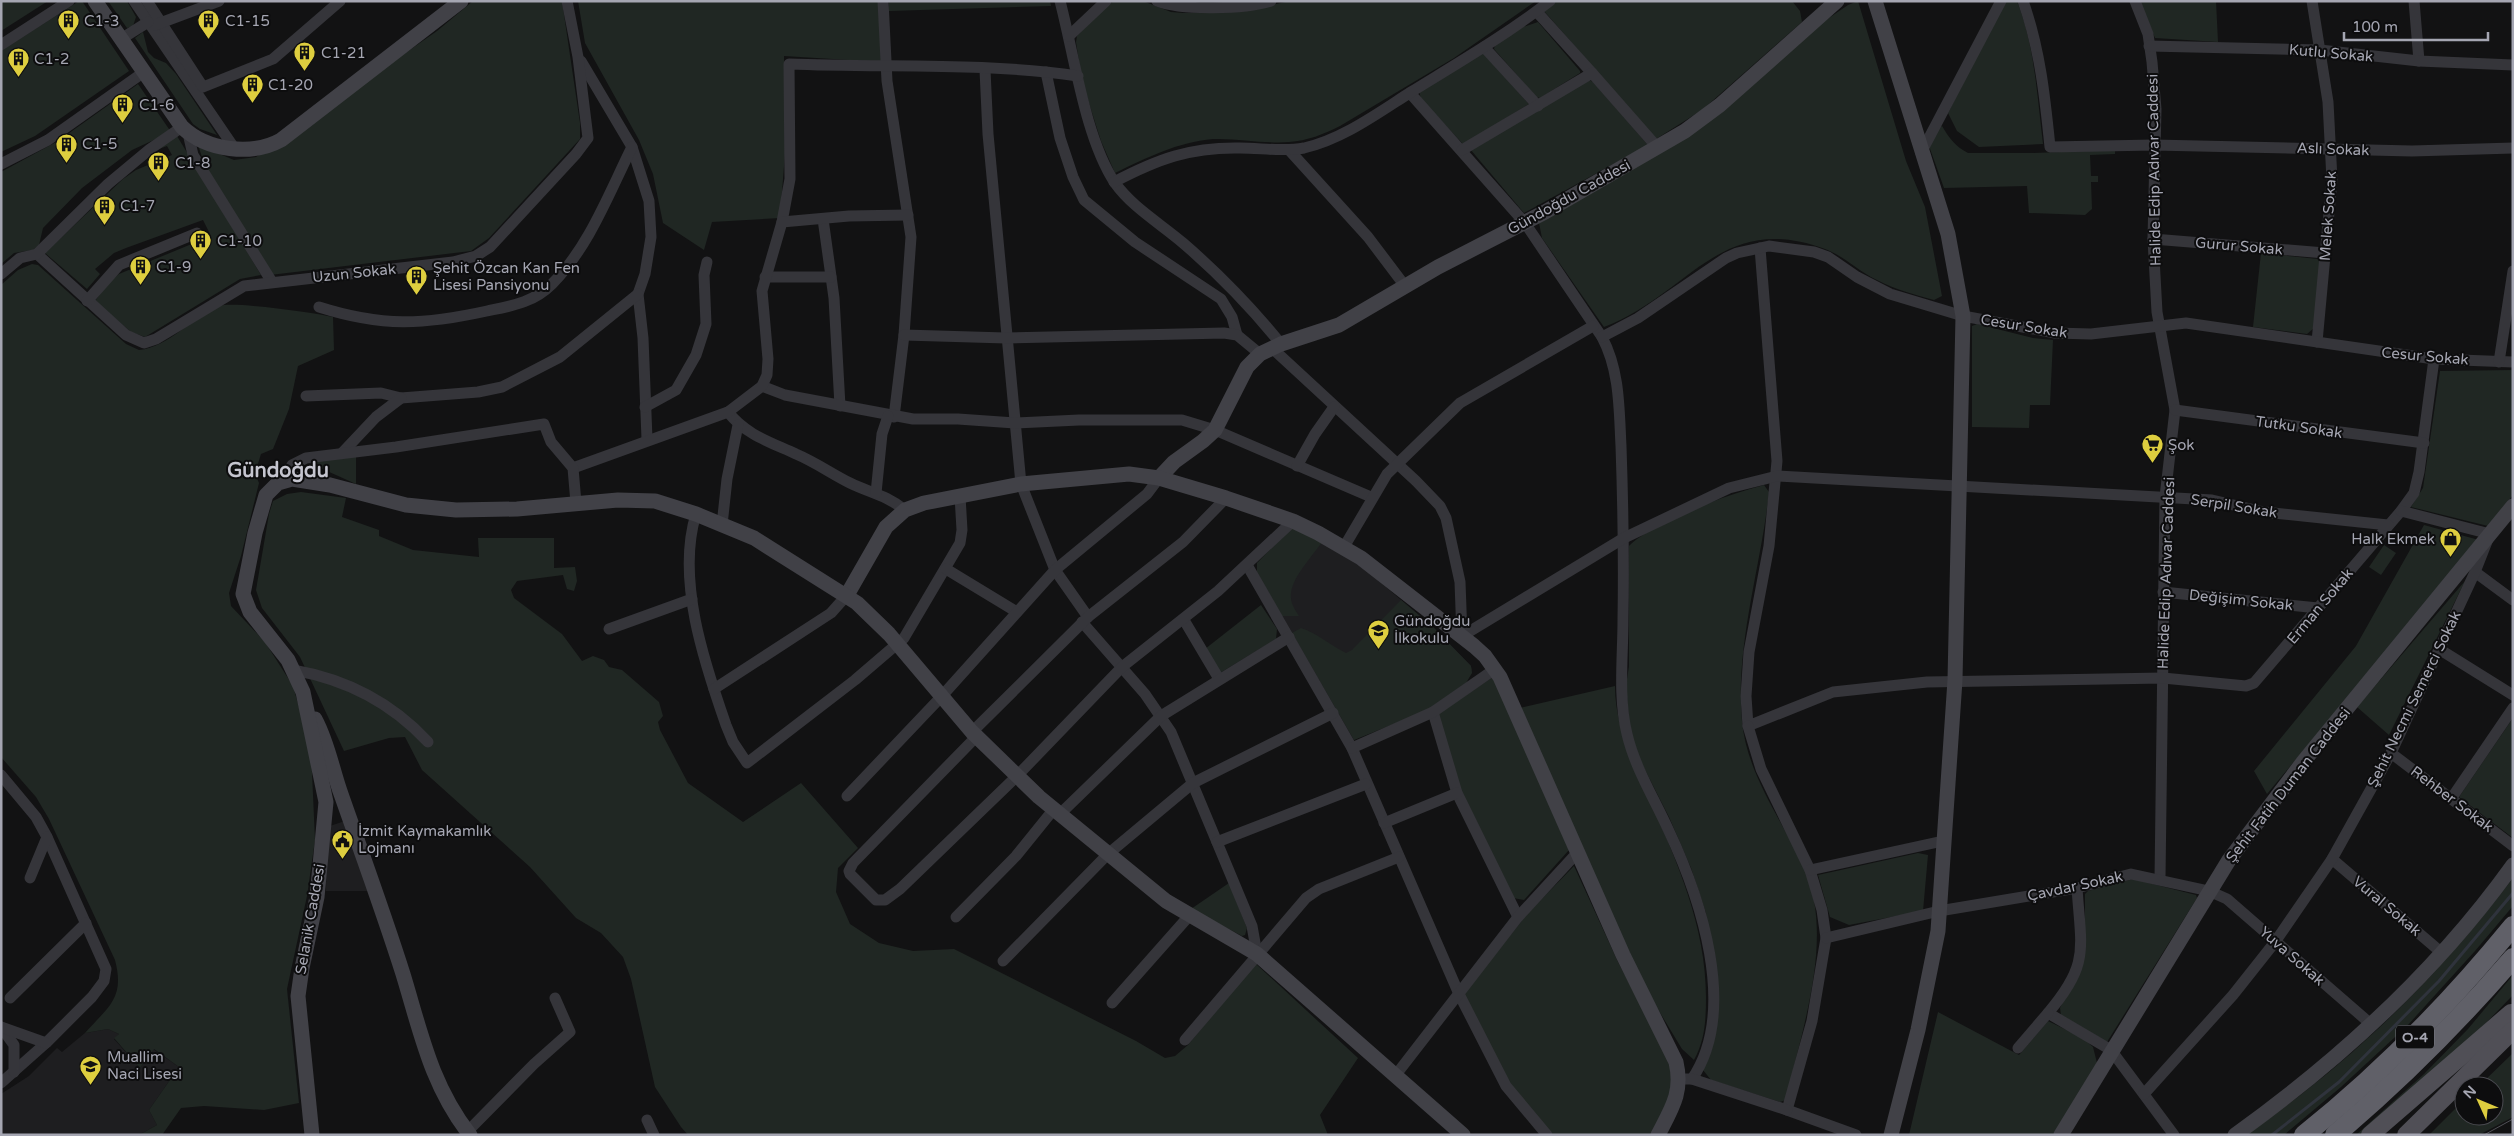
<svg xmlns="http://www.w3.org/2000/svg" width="2514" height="1136" font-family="'Varela Round',sans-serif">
	<rect width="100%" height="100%" fill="#121213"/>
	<g fill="#1e1e20">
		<polygon points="1322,542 1366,570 1434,628 1471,666 1472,673 1354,740 1257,572 1257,563"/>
		<polygon points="345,821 369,891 326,891 327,827"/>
		<polygon points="108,1029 119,1034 114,1039 140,1068 153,1049 179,1067 149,1110 157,1125 139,1135 1,1135 1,1094 29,1076 57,1048 62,1052 85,1033"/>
	</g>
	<g fill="#202723">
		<polygon points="1,1 48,1 1,31"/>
		<polygon points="79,1 82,1 129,71 35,136 1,152 1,51"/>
		<polygon points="108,1 127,1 136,17 133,26 127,28"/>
		<polygon points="473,1 562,1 580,123 580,139 489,238 471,251 270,275 205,166 198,145 234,160 256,157 437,31"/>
		<polygon points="578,1 881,1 881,62 784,56 785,153 780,218 712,222 704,250 663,223 653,174 639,140 585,43"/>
		<polygon points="889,1 1050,1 1051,6 889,11"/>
		<path d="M1114,1H1143L1171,12L1184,13L1242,11L1290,1H1536L1454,58L1340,126C1324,134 1307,141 1289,142C1264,144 1238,138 1213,139C1178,142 1146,158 1115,173L1101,141L1082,81L1076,42L1077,36L1106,6Z"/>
		<polygon points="1556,1 1792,1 1800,11 1802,22 1702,110 1656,139 1544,11"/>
		<path d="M1858,1L1906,161L1925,207L1942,296L1934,300C1915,295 1894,289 1877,280C1858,271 1844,256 1825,249C1720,210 1689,295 1604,327L1542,238L1539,223L1627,171L1826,20L1848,5Z"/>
		<path d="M2005,1H2017C2035,47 2037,95 2043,144L1979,147L1957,131L1948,113Z"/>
		<polygon points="2140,1 2216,1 2218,42 2155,38"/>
		<polygon points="1538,22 1580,71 1580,73 1540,98 1536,97 1494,49 1495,45 1523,27"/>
		<polygon points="143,32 148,52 154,58 166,63 176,74 217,135 200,129 193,124 135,38"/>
		<polygon points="1480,54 1484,54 1529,104 1466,143 1462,143 1421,99 1419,91"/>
		<polygon points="1589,80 1593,82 1648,145 1524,213 1470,149"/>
		<polygon points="138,84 171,132 132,150 82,188 43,228 39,245 33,250 14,253 1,264 1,172 58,141"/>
		<path d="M1942,126C1949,138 1956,147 1968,153H2034L2115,150V154L2090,155L2091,176H2098V182H2091L2092,209L2085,215L2029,213L2027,186L1944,188L1929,146L1938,128Z"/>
		<polygon points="177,136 261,275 240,279 145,337 131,332 95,301 109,282 119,274 211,236 203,220 126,248 114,253 95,269 100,274 87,289 45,253 123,179 136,170 172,155 167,146 151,152"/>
		<polygon points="2261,253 2318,259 2320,263 2314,328 2307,334 2253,327"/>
		<path d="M32,264L38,265L126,344L139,350C169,347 192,317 219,306C233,301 316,313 333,317L334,350L298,366L289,409L273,449L261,454L255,473L259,483L241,556L229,593L231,606L265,642L293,686L311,750L315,840L307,896L287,989L299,1103L264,1110L204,1106L181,1108L162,1135H139L157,1125L149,1110L179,1067L154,1049L140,1068L114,1038L119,1034L108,1029L85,1033C109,1006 125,998 115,960L49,819L36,797L1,757V285L18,270Z"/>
		<polygon points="1977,324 2033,338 2053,340 2050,405 2030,405 2029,428 1972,427 1972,326"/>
		<polygon points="2513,370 2513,495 2488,526 2411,507 2423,488 2440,371"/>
		<polygon points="356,454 356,484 307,462"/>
		<path d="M1764,485L1769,492C1761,568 1735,644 1742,721C1747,777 1785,823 1806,873C1834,941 1801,1031 1786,1100L1780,1102L1711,1080L1703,1070L1712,1049L1706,913L1691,868L1669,817L1640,760L1630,730L1626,686L1629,666V546C1654,521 1729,494 1764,485Z"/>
		<polygon points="301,492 346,498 342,517 379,530 379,536 413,550 479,557 478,538 554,538 554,568 575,567 577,581 574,591 567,589 563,575 517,581 511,590 514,598 562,634 582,661 593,656 604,660 609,667 622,670 659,702 663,716 658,722 660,730 688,783 743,822 801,783 858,848 838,868 836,892 850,924 879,943 913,951 954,949 1136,1041 1165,1058 1175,1056 1188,1045 1255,963 1358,1058 1320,1115 1328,1135 688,1135 681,1127 655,1087 631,979 623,957 601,933 576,918 530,867 422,770 405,737 389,738 344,751 300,657 262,608 256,590 269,514 273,501 287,494"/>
		<polygon points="2424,525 2479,540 2267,794 2254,771 2356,646"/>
		<path d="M1292,527L1322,542C1312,557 1289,580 1291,598C1291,604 1296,611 1299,616H1282L1257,572V563Z"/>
		<polygon points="2384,545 2396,553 2381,575 2369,567"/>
		<polygon points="2465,581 2389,735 2357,707"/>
		<path d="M1401,600L1434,628L1471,666L1472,673L1466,683L1426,711L1354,740L1292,633L1301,628C1317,633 1331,646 1346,653L1352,650Z"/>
		<polygon points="1261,605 1277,629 1276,639 1220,673 1205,649"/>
		<polygon points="1493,677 1569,850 1524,900 1513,898 1461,791 1438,714"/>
		<path d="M1615,686C1615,727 1633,761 1649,798C1677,861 1706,927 1706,997C1706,1020 1705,1040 1694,1060L1682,1049L1642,983L1520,708Z"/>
		<polygon points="2513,718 2513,838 2459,797"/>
		<polygon points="1918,853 1928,855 1923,911 1849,925 1830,917 1818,875"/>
		<polygon points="1574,866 1618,962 1667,1054 1672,1076 1671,1093 1651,1135 1552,1135 1509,1084 1463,995 1528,913"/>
		<path d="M2513,878V906L2475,951L2407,1026L2341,1087L2284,1135H2246C2350,1063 2436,980 2513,878Z"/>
		<polygon points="2133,879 2196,895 2197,898 2107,1042 2061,1015 2060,1008 2085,955 2085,894 2088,891"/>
		<polygon points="1229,883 1247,928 1245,935 1242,936 1191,909"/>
		<polygon points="2513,975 2513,995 2485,1024 2366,1135 2356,1135 2424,1074 2468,1029"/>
		<polygon points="1938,1012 2019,1055 2048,1021 2083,1038 2093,1047 2097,1063 2056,1135 1909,1135"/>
		<polygon points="2513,1053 2513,1117 2479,1135 2429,1135 2464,1100 2464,1116 2494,1116 2494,1086 2479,1086"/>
	</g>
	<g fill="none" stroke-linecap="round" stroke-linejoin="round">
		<polyline stroke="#2f333c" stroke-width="3" points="2272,1135 2339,1082 2439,981 2513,893"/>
		<g stroke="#35353a" stroke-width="11">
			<polyline points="134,1 235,149"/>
			<polyline points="147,1 203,87 273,59 340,1"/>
			<polyline points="883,1 887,81 911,237 904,335 894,417"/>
			<path d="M1060,1C1074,54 1085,138 1115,183C1132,207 1161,224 1183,243C1219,274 1251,307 1281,344"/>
			<path d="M1157,1C1182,11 1245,9 1271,1"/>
			<path d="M2023,1C2040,49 2045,97 2050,147L2154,145L2412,151L2513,148"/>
			<polyline points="2135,1 2148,34 2152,62 2156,109 2153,239 2157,312 2175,410 2165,497 2160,879"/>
			<polyline points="2312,1 2328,102 2332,180 2317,342"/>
			<polyline points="2414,1 2419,61"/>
			<polyline points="1537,12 1592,73"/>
			<polyline points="155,25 219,1"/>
			<polyline points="1069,36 1106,1"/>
			<polyline points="121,39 148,22"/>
			<polyline points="1,45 69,1"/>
			<polyline points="2149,46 2320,50 2419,61 2513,65"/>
			<polyline points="1484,47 1538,106"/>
			<polyline points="581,61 632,147 649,201 651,237 645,274 638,294 643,338 647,439"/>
			<polyline points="985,70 988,134 1021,484 1055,570 1088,617"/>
			<polyline points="1046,72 1060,138 1073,177 1084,200 1135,242 1221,299 1232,317 1237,335"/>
			<path d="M1410,93L1525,223L1602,337C1620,371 1619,409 1621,446C1623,504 1624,561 1623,619C1623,657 1618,697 1627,734C1635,768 1654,798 1668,829C1700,897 1739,1010 1692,1079"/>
			<polyline points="188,133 193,155 272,282"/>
			<polyline points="1462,150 1592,73 1657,147"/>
			<polyline points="1290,151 1368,237 1405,286"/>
			<polyline points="1921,153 2001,1"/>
			<polyline points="1,164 48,140 144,72"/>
			<path d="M1114,182C1158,159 1190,147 1240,148C1261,148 1283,152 1304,148C1343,139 1378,113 1411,92C1458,63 1506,35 1550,1"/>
			<polyline points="823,219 834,298 840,406"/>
			<path d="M782,222L790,179L789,64C886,68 982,62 1078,76"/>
			<polyline points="2153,239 2325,253"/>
			<polyline points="1760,248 1777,461 1769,546 1749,652 1746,696 1748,726 1833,692 1927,682 2163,678 2246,686 2254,683 2401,511 2414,493 2419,472 2434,359"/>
			<polyline points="37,254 126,335 144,343 156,339 244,286 453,262 476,256 490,247 576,154 588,138 578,57 567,1"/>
			<polyline points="1,274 20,258 37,254 108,184 150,149 182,127"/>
			<polyline points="765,277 831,277"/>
			<polyline points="87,301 119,265 197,233"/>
			<path d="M319,307C382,327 423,325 487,311C511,306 533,303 552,284C589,247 609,193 632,147"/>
			<polyline points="904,335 1006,338 1224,333 1237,335 1260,354"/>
			<polyline points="1602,337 1638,318 1726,258 1737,253 1769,246 1814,252 1828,257 1857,277 1890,294 1963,316 2055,333 2091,334 2186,323 2434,359 2513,362"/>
			<polyline points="1272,348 1416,481 1440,506 1446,518 1460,582 1462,636"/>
			<polyline points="2499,362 2513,271"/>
			<polyline points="762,386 785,395 913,419 958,419 1015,423 1079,420 1182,420 1215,430 1371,497"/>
			<polyline points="306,396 381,393 401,398 478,392 502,387 560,357 638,294"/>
			<polyline points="645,407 676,390 696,355 706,324 704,275 707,262"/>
			<polyline points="2175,410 2424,443"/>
			<path d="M728,412C746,435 770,442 796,454C815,462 832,474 850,483C873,494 884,494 905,510"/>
			<polyline points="343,452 376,417 401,398"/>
			<polyline points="1297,466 1315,434 1334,407"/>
			<polyline points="573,468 728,412 762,386 767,375 768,359 762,291 782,222 849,216 908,215"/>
			<polyline points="284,481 292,465 306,458 396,447 544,424 551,442 573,468 576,503"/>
			<polyline points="876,493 882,434 888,416"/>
			<path d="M696,514C676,579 704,662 726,725L733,742L747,763L855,680L904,638L960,543L962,530L960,496"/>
			<polyline points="722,525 727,479 738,425"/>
			<polyline points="1344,547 1387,474 1460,403 1593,326"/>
			<polyline points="1247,565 1352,748 1459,994 1506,1086 1547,1135"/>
			<polyline points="946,569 1017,612"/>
			<polyline points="2475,572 2513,600"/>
			<polyline points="2163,592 2318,608"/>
			<polyline points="1184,620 1219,679"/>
			<polyline points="1082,622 1145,694 1171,732 1252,926 1257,954"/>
			<polyline points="609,629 692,599"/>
			<polyline points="1462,636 1624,538 1729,488 1777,476 2212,500 2264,512 2388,525"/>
			<polyline points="2439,649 2513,695"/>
			<path d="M293,670C345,679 392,703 428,742"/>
			<polyline points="714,689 831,613 847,595"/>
			<polyline points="1433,712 1457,793 1518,917"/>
			<polyline points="1748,726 1761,769 1810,870 1822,910 1826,938 1812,1021 1787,1110 1856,1135"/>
			<polyline points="972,732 1088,617 1183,542 1226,498"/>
			<polyline points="976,737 853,863 849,871 850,874 876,900 885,900 900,889 1016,777 1122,667 1218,591 1293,521"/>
			<polyline points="1352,748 1433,712 1495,669"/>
			<polyline points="2391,753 2513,846"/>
			<polyline points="1,775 36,817 47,837 106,969 104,981 92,997 46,1043 1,1083"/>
			<polyline points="847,796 941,697 1055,570 1147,494 1159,478"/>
			<polyline points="2451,799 2513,708"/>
			<polyline points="1060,814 1161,716 1289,637"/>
			<polyline points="1384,823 1457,793"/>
			<polyline points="1217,842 1366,784"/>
			<polyline points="2332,859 2442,953"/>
			<polyline points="1810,870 1943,841"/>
			<polyline points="30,878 47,837"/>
			<path d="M2077,888C2081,949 2090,964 2048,1013L2111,1050L2174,1135"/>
			<polyline points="956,917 1016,856 1054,809"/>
			<polyline points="1826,938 1939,911 2077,888 2131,874 2209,891 2227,899 2372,1025"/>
			<polyline points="1003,961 1108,854 1193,783 1333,713"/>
			<polyline points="10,998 86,923"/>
			<polyline points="1112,1003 1189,916"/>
			<polyline points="1,1027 14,1045 14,1072"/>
			<polyline points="1,1027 46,1043"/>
			<polyline points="1185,1040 1306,898 1319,889 1399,857"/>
			<polyline points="2018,1048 2048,1013"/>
			<polyline points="1395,1076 1518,917 1577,853"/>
			<polyline points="1685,1079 1692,1079 1787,1110"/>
			<polyline points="2144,1094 2233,995 2275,942 2332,859 2391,753 2475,572 2490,534 2401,511"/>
			<polyline points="647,1120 654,1135"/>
			<polyline points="467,1132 534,1064 570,1032 555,998"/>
		</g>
		<g stroke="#414147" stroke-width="15">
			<path d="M95,1L182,127C207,151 252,156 281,140L461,1"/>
			<polyline points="1875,1 1948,234 1963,316 1955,680 1938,931 1918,1030 1891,1135"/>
			<polyline points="1159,478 1174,462 1203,441 1215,430 1247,367 1260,354 1281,344 1339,325 1438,267 1545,212 1685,131 1720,105 1837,1"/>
			<path d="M847,595L886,527L905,510L924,503L1021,484L1129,474L1159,478L1226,498L1293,521L1318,533L1361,558L1474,646L1485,656L1500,677L1623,955L1676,1062C1683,1092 1672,1108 1658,1135"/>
			<path d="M315,719C328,743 332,769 341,794C362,854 384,914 403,974C421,1033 431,1085 470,1135"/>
			<polyline points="312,1135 298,996 302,968 317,897 326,802 303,692 288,660 250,612 243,594 255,533 266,495 278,483 292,479 330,485 406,505 456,510 517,509 618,500 655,501 696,514 754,538 857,603 889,634 972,732 1039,797 1166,901 1257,954 1463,1135"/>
			<polyline points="2061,1135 2229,860 2303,762 2513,506"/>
			<path d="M2235,1135C2341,1059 2437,971 2513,865"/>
		</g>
		<g stroke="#504f56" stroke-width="18">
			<polyline points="2370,1135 2511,1013"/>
			<polyline points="2406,1135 2513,1030"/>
		</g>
		<g stroke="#606068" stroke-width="20">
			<path d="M2304,1135C2382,1073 2450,1003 2513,926"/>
			<path d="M2335,1135C2400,1080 2458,1022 2513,958"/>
		</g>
		<polyline stroke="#505056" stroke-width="1" points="2484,1135 2513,1119"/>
	</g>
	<defs>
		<symbol id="building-pin" viewBox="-11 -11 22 30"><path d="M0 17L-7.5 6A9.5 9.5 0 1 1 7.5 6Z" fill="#dece3f" stroke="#0d0d0e"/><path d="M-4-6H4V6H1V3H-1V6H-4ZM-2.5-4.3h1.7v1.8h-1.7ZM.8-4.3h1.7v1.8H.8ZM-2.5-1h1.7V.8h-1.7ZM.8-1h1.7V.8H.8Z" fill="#111"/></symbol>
		<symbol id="supermarket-pin" viewBox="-11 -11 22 30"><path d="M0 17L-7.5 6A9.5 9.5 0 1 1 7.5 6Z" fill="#dece3f" stroke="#0d0d0e"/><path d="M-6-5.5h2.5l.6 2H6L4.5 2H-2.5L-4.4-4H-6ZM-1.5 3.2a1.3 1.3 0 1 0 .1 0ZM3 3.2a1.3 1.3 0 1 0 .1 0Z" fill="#111"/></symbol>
		<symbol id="shop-pin" viewBox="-11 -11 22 30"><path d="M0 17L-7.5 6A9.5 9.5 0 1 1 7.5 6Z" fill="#dece3f" stroke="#0d0d0e"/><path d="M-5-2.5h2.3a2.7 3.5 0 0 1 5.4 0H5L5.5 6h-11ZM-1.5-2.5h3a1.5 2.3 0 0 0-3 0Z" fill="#111"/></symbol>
		<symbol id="school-pin" viewBox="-11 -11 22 30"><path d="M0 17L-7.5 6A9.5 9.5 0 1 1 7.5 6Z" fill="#dece3f" stroke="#0d0d0e"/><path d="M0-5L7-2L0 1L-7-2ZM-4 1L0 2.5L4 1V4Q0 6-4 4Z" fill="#111"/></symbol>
		<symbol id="civic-pin" viewBox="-11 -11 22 30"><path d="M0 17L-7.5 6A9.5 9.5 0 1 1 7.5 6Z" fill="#dece3f" stroke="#0d0d0e"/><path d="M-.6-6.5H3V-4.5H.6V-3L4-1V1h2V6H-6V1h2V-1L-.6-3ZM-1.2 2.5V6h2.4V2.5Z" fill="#111"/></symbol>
	</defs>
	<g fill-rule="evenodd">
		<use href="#building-pin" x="56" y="8" width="25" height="34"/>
		<use href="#building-pin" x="196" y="8" width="25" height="34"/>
		<use href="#building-pin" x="292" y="40" width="25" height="34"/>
		<use href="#building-pin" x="6" y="46" width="25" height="34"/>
		<use href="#building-pin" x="240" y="72" width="25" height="34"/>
		<use href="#building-pin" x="110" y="92" width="25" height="34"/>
		<use href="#building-pin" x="54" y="132" width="25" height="34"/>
		<use href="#building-pin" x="146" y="150" width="25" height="34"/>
		<use href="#building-pin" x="92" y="194" width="25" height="34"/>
		<use href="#building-pin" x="188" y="228" width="25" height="34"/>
		<use href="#building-pin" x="128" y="254" width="25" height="34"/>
		<use href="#building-pin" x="404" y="264" width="25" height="34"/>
		<use href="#supermarket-pin" x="2140" y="432" width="25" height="34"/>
		<use href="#shop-pin" x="2438" y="526" width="25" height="34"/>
		<use href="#school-pin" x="1366" y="618" width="25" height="34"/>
		<use href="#civic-pin" x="330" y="828" width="25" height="34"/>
		<use href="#school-pin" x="78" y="1054" width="25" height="34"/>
	</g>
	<g text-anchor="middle" stroke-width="4" stroke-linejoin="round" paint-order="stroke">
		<rect fill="#0d0d0e" stroke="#777881" stroke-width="1" x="2396" y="1025.5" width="38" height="23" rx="4"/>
		<g font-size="14" font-weight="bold" fill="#a5a6b2">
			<text x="2415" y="1042">O-4</text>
		</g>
		<g font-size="15" fill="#a5a6b2" stroke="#0d0d0e" text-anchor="start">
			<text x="84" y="26">C1-3</text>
			<text x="225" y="26">C1-15</text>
			<text x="321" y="58">C1-21</text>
			<text x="34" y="64">C1-2</text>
			<text x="268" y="90">C1-20</text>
			<text x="139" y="110">C1-6</text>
			<text x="82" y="149">C1-5</text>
			<text x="175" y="168">C1-8</text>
			<text x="120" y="211">C1-7</text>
			<text x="217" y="246">C1-10</text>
			<text x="156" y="272">C1-9</text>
			<text x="433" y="273">Şehit Özcan Kan Fen<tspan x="433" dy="17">Lisesi Pansiyonu</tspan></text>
			<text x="2168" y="450">Şok</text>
			<text x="2435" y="544" text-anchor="end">Halk Ekmek</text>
			<text x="1394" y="626">Gündoğdu<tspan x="1394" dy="17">İlkokulu</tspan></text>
			<text x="358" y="836">İzmit Kaymakamlık<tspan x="358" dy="17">Lojmanı</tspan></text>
			<text x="107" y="1062">Muallim<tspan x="107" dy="17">Naci Lisesi</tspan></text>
		</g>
		<g font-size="15" fill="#a5a6b2" stroke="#0d0d0e">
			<text transform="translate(2331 53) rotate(5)" y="5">Kutlu Sokak</text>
			<text transform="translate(2333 149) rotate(2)" y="5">Aslı Sokak</text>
			<text transform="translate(2154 170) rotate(-91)" y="5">Halide Edip Adıvar Caddesi</text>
			<text transform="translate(1569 197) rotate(-29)" y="5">Gündoğdu Caddesi</text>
			<text transform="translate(2328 216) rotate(-86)" y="5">Melek Sokak</text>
			<text transform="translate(2239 246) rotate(5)" y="5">Gurur Sokak</text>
			<text transform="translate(354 273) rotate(-6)" y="5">Uzun Sokak</text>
			<text transform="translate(2024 326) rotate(9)" y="5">Cesur Sokak</text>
			<text transform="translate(2425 356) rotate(5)" y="5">Cesur Sokak</text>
			<text transform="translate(2299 427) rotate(8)" y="5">Tutku Sokak</text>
			<text transform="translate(2234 506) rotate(9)" y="5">Serpil Sokak</text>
			<text transform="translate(2166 573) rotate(-88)" y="5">Halide Edip Adıvar Caddesi</text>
			<text transform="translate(2241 600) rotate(6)" y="5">Değişim Sokak</text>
			<text transform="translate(2320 606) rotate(-50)" y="5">Erman Sokak</text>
			<text transform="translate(2414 699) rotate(-64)" y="5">Şehit Necmi Semerci Sokak</text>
			<text transform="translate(2288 785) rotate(-52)" y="5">Şehit Fatih Duman Caddesi</text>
			<text transform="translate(2452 799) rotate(37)" y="5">Rehber Sokak</text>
			<text transform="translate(2075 886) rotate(-12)" y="5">Çavdar Sokak</text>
			<text transform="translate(2387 906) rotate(40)" y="5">Vural Sokak</text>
			<text transform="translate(310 919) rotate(-80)" y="5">Selanik Caddesi</text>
			<text transform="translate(2292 956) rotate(41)" y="5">Yuva Sokak</text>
		</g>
		<g font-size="20" font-weight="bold" fill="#c5c5cf" stroke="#0d0d0e">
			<text x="278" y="477">Gündoğdu</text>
		</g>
	</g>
	<rect width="2514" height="1136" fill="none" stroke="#a5a6b2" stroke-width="5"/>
	<g transform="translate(2479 1101) rotate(314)"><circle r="24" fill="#0d0d0e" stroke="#4a4a50"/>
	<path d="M0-4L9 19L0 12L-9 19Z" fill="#dece3f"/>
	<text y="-8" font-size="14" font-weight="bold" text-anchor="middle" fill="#a5a6b2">N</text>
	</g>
	<path d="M2344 32v8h144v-8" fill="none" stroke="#a5a6b2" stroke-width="2.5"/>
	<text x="2352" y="32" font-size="15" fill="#a5a6b2" stroke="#0d0d0e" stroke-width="4" paint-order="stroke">100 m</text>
</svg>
